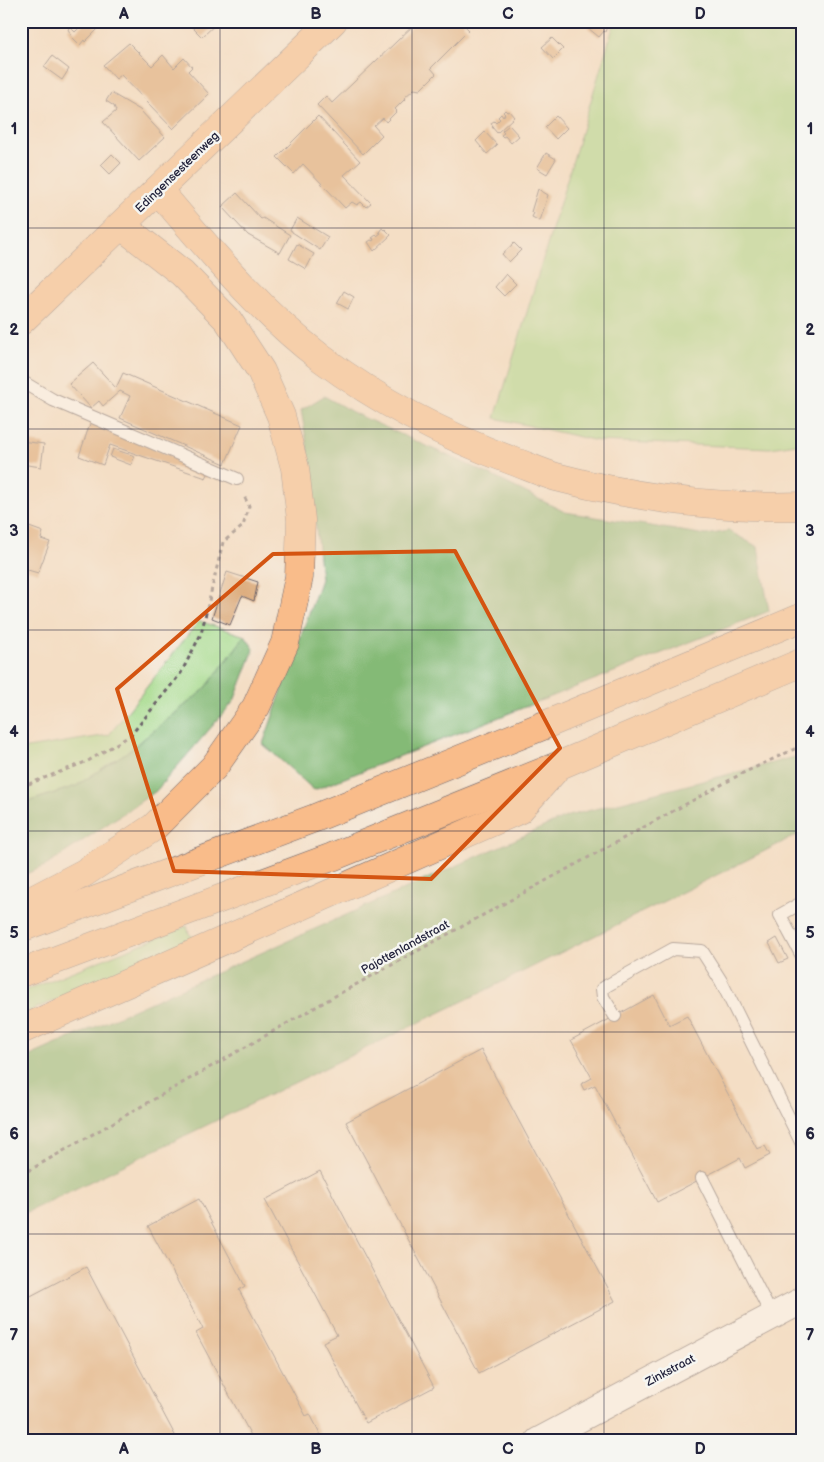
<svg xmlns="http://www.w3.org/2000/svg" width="824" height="1462" font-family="'Balsamiq Sans',sans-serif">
	<rect width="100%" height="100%" fill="#f6f6f2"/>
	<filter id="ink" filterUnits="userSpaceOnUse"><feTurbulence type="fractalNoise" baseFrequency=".02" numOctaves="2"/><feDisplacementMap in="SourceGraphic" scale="10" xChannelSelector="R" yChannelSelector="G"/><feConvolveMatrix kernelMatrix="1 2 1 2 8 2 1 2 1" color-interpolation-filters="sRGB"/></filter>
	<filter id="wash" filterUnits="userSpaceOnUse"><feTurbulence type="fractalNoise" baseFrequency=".0096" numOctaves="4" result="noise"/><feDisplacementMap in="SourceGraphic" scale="20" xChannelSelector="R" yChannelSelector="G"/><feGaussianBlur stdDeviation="1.12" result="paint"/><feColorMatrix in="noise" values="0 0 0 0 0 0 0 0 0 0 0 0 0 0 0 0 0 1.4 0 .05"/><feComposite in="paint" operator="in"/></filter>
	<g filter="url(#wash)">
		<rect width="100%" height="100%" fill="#f4dec5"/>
		<g fill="#a5da8a" stroke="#647e62">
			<polygon points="615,21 803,21 803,443 770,448 598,441 495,418"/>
			<polygon points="199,621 245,636 205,689 130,750 76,786 21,804 21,749 109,735"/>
			<polygon points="187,926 189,934 196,939 21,1015 21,992"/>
		</g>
		<g fill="#84ba76" stroke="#536e58">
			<polygon points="324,396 356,414 486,473 565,512 706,535 729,531 758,547 769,611 314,790 263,744 321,579 309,455 301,410"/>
			<polygon points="245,636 254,649 234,701 156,791 47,865 21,876 21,804 76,786 130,750 205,689"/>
			<polygon points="803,755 803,832 478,994 21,1215 21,1060 568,816"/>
		</g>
		<g id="blocks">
			<g fill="#d9a16c">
				<polygon points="86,21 91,21 98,29 85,42 84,40 80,45 72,37 68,29 70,27 75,32"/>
				<polygon points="186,21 219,21 202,37"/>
				<polygon points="418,21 466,21 463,24 469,30 431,68 436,74 420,90 414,89 404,98 405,99 395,109 397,111 386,122 383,118 374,126 382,135 363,154 317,105 326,96 332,103"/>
				<polygon points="593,21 609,21 605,32 604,31 599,37 588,28"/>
				<polygon points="552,38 563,49 553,59 542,47"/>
				<polygon points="129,43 152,66 163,55 174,68 184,58 192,67 188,71 209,94 173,129 121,75 116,79 103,65"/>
				<polygon points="52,56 69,69 62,80 44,67"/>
				<polygon points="111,93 140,110 165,137 139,161 103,122 116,111 114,106 106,101"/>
				<polygon points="505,110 507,112 509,111 514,117 497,133 492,127 493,126 491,123 494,121 496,123 500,119 498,117 501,114 503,117 505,114 503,112"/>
				<polygon points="318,116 360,161 344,175 371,203 366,207 361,202 357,205 352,202 345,208 303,164 294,174 277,157"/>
				<polygon points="556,116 567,128 556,139 545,127"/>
				<polygon points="509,125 519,136 511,143 505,136 503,137 501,135 504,133 502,131"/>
				<polygon points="485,132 497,145 487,154 476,141"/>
				<polygon points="546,153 556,159 547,174 537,168"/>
				<polygon points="112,154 121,163 110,174 101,165"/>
				<polygon points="538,189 548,195 540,221 532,217 534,213 531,212"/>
				<polygon points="237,193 261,219 263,218 290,235 280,253 248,235 222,207"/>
				<polygon points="297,218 328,237 320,250 292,232 292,231 290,230"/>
				<polygon points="382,228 384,230 385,229 391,235 374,251 368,242 371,240 373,241 374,239 372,238 376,235 377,236 381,233 379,232"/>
				<polygon points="514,243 521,250 509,262 502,254"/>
				<polygon points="297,244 314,254 306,269 289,259"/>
				<polygon points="506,274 516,284 504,296 495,287"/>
				<polygon points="344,291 354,297 348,309 337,303"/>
				<polygon points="93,363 116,388 123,373 242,425 225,464 120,418 130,396 120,391 103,406 99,401 91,408 69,384"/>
				<polygon points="91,421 209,472 206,478 110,445 103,465 79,456"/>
				<polygon points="21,441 44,444 41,467 21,464"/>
				<polygon points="113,449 135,456 131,465 110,457"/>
				<polygon points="21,524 43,532 41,539 50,542 38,573 21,568"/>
				<polygon points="227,572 258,582 254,601 242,596 230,625 212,618"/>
				<polygon points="777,938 788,959 779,963 769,943"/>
				<polygon points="654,995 669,1025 687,1016 757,1149 765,1146 770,1155 745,1168 740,1158 657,1202 595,1085 584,1090 581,1084 592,1078 571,1040"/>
				<polygon points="481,1050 615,1301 479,1373 346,1122"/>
				<polygon points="320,1171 434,1387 366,1423 323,1342 337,1335 265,1200"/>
				<polygon points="199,1199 245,1286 239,1290 306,1416 310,1414 324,1441 254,1441 196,1333 203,1329 148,1226"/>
				<polygon points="86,1267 178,1441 22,1441 21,1301"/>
			</g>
		</g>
	</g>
	<g filter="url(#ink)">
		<use href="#blocks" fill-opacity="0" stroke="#6c646b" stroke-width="1"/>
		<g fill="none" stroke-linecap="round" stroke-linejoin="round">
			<defs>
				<g id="service">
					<polyline points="21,381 53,400 237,479"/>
					<polyline points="803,902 780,915 803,958"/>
					<polyline points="615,1016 603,997 602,989 608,985 673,949 702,951 721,981 803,1146"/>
					<polyline points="702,1178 772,1316"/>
					<polyline points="799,1302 803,1281"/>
				</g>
				<polyline id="minor" points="538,1441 803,1300"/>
				<polyline id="primary" points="21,321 333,21"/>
				<g id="motorway">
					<path d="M158,190C209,249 259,311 321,358C380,402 445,436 513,461C527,466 542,473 556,477C636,498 720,509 803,506"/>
					<polyline points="21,906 84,873 154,827 214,767 256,707 285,643 299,577 301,520 295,468 281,416 261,371 228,320 182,273 122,226"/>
					<polyline points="21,928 315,818 540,727 803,617"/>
					<polyline points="21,973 332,857 560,765 803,662"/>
					<polyline points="21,1030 519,810 554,771"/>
				</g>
			</defs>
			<use href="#service" stroke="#6c646b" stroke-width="14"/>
			<use href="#minor" stroke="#6c646b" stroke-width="28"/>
			<use href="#primary" stroke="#6c646b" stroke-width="29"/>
			<use href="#motorway" stroke="#6c646b" stroke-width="29"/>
			<g stroke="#6c646b" stroke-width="3" stroke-dasharray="4 4" stroke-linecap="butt">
				<polyline points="21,787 88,761 131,735 181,673 201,634 223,542 243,526 249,506 244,496"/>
				<polyline points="21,1175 335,996 741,774 803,745"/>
			</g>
			<use href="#service" stroke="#fff" stroke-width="12"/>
			<use href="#minor" stroke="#fff" stroke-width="26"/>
			<use href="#primary" stroke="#f9bc8a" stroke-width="28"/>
			<use href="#motorway" stroke="#f9bc8a" stroke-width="28"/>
		</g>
	</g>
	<path d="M0 0H824V1462H0ZM455,551L560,748L431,879L174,871L117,689L273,554Z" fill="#f4dec5" fill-opacity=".55" fill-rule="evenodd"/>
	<path fill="none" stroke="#d45411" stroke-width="4" stroke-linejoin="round" d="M455,551L560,748L431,879L174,871L117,689L273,554Z"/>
	<path fill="none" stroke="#22223b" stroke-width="1" stroke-opacity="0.55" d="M220,21V1441M412,21V1441M604,21V1441M21,228H803M21,429H803M21,630H803M21,831H803M21,1032H803M21,1234H803"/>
	<g text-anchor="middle" stroke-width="5" stroke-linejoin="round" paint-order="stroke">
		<g font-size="12" fill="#22223b" stroke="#f6f6f2">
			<text transform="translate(177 172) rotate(-44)" y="4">Edingensesteenweg</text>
			<text transform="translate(405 947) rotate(-29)" y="4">Pajottenlandstraat</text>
			<text transform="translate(670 1370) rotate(-28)" y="4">Zinkstraat</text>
		</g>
	</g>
	<rect width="824" height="1462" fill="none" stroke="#f6f6f2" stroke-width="55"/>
	<rect x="28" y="28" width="768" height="1406" fill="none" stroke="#22223b" stroke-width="2"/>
	<g font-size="16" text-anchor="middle" font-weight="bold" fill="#22223b">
		<text x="124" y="19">A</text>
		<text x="316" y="19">B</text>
		<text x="508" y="19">C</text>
		<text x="700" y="19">D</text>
		<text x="14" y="134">1</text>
		<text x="810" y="134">1</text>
		<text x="14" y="335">2</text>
		<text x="810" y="335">2</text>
		<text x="14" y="536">3</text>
		<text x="810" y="536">3</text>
		<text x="14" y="737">4</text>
		<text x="810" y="737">4</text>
		<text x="14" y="938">5</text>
		<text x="810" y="938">5</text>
		<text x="14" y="1139">6</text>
		<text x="810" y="1139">6</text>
		<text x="14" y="1340">7</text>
		<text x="810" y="1340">7</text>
		<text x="124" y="1454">A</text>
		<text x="316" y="1454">B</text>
		<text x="508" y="1454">C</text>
		<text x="700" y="1454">D</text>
	</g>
</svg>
